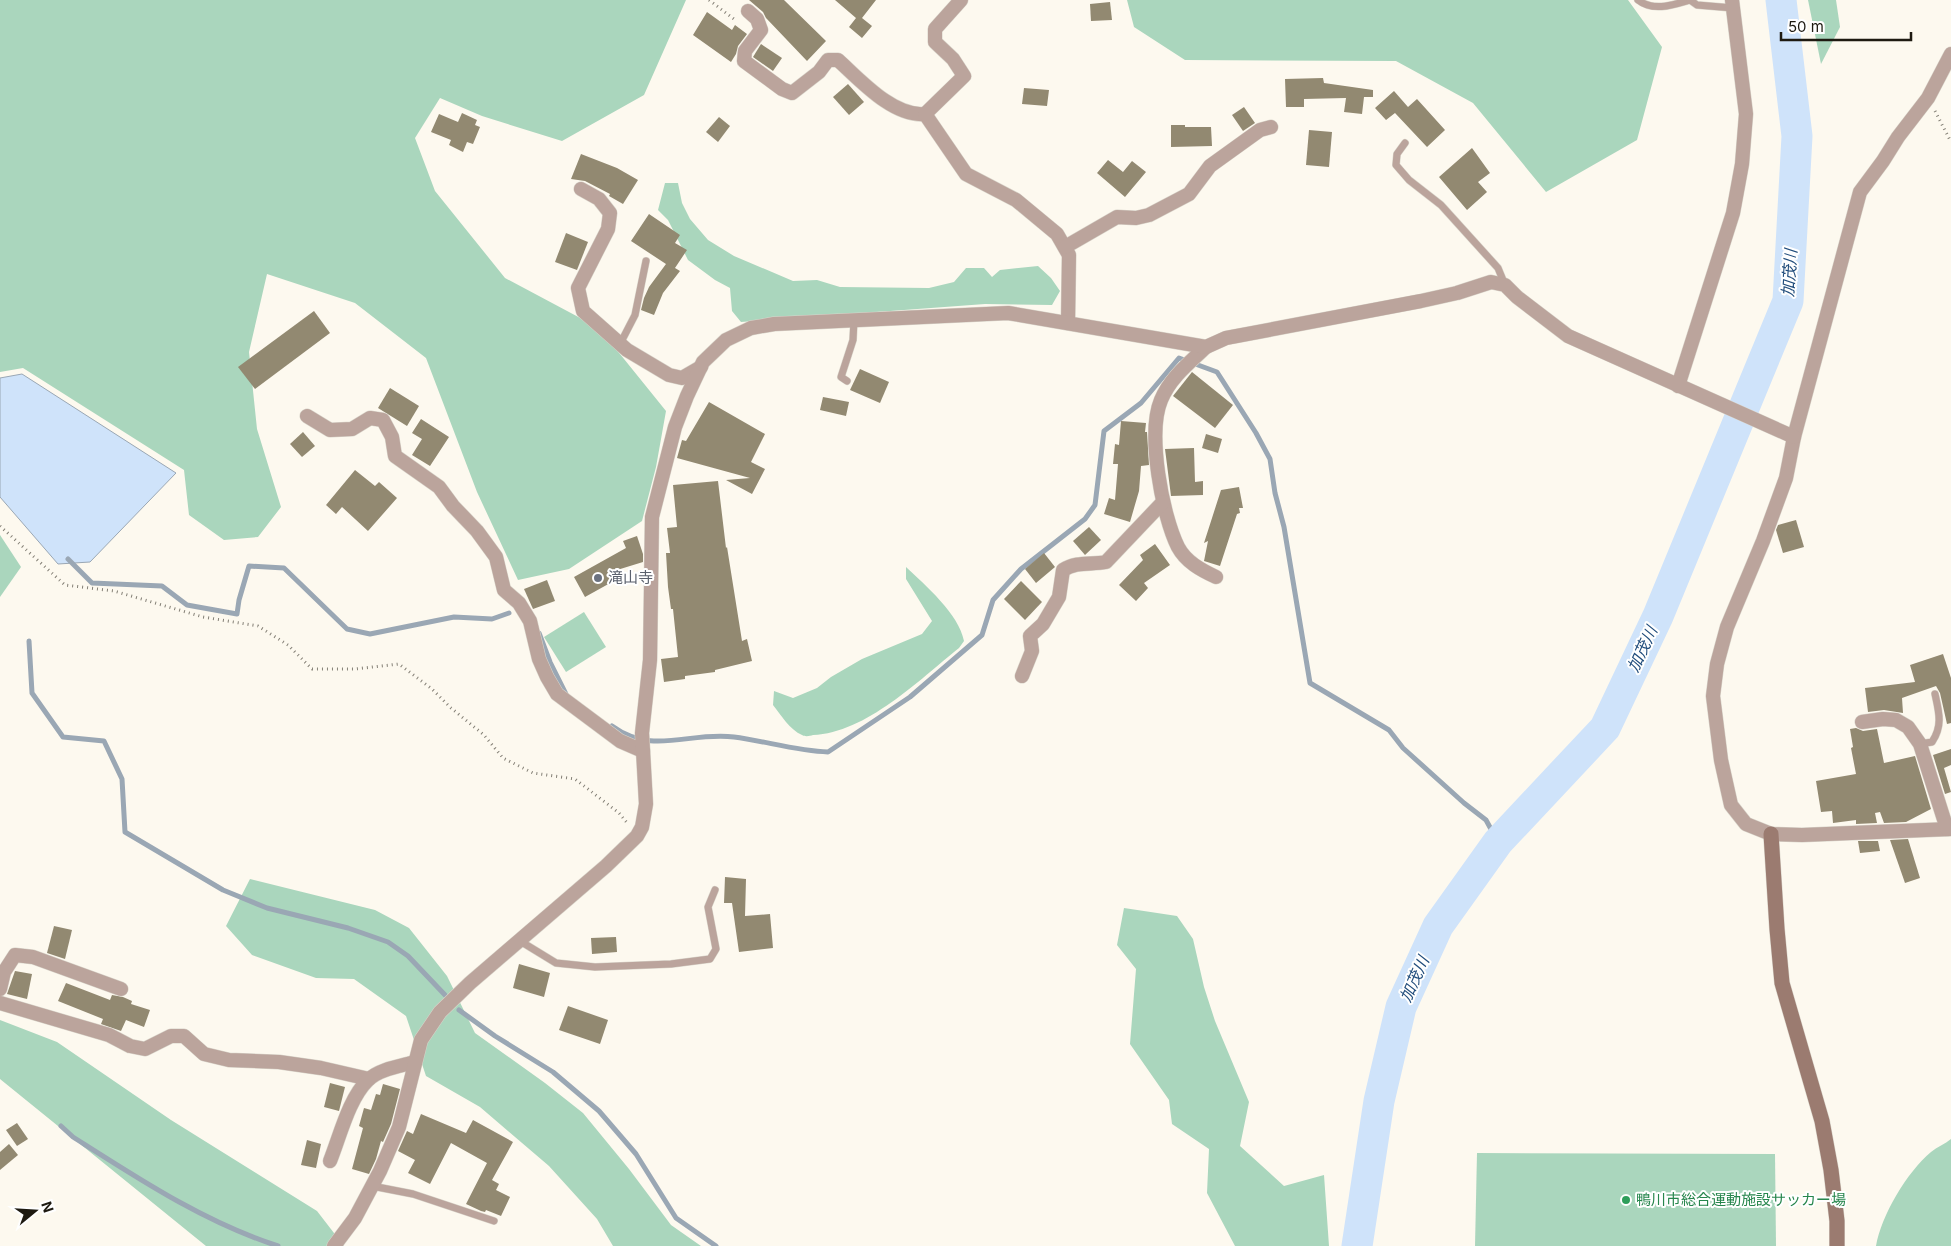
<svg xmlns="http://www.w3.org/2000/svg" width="1951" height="1246" font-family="Inter,'Noto Sans JP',sans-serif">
	<rect width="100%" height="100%" fill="#fdf9ef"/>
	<g fill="#aad6bd">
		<polygon points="0,0 686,0 644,95 562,141 482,116 440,98 415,138 435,191 505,278 599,328 666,411 656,467 642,521 569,569 518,580 477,492 426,358 355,303 267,274 249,352 257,429 281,507 258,537 224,540 189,515 184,470 23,368 0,372"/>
		<polygon points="1127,0 1628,0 1662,47 1637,140 1546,192 1473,103 1396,61 1185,60 1134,27"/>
		<polygon points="1808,0 1836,0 1840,27 1821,64"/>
		<polygon points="665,183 678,183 682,203 690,219 708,240 734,256 793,281 817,280 840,287 929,288 954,282 966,268 984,268 992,277 1000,270 1038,266 1051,278 1060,291 1052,305 985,304 741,322 732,311 730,288 715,280 688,260 668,220 658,210"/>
		<polygon points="0,535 21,567 0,597"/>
		<path d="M906,567C925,585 959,614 964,641L959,648C919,680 866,733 813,735C810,736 805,737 802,735C790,730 781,715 773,705L774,691L793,698L817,688L831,677L862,659L922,634L932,621L906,579Z"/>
		<polygon points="584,612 606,647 566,672 544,637"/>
		<polygon points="250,879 375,910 409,928 447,976 475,1033 545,1083 583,1113 629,1169 671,1225 701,1246 613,1246 597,1219 549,1166 480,1107 426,1076 406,1016 354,979 316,978 252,955 226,926"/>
		<polygon points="1124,908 1177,916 1193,939 1204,987 1215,1021 1249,1102 1240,1146 1284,1186 1324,1175 1329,1246 1235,1246 1207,1193 1209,1149 1172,1124 1169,1100 1130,1044 1136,969 1117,945"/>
		<polygon points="0,1020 57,1042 171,1120 317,1211 344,1246 206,1246 0,1079"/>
		<path d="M1951,1139V1246H1876C1881,1216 1907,1172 1931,1152C1937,1147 1945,1144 1951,1139Z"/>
		<polygon points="1477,1153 1775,1154 1776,1246 1475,1246"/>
	</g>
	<polygon fill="#cfe3fa" stroke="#9aa7b4" points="22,374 176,473 90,562 58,564 0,497 0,378"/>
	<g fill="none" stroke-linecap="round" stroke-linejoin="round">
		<g stroke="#9aa7b4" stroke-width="5">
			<polyline points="68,559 92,583 162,586 187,605 237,614 239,600 249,566 284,568 347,629 370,634 454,617 492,619 509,613"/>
			<polyline points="539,633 550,662 566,694"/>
			<polyline points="29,641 32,693 63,737 104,741 122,779 125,832 223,890 267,908 348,928 388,942 408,956 445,995"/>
			<path d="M612,726C653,756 690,731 734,737C765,741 797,751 828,752L910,697L982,635L993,600L1021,569L1085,519L1095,505L1104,431L1141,403L1179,358L1217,372L1256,433L1270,459L1275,493L1284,527L1310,683L1389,730L1403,748L1464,803L1486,820L1498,842"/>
			<polyline points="459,1010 495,1036 553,1072 599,1111 636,1154 676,1218 716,1246"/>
			<path d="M61,1126L73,1137C139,1179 204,1222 278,1246"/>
		</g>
		<polyline stroke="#cfe3fa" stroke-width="31" points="1357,1246 1379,1101 1401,1007 1438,926 1498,842 1605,728 1658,616 1788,301 1797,136 1781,0"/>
	</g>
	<g fill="#928971">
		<polygon points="749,0 784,0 826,41 807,61 766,18 763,12"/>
		<polygon points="835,0 876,0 862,18 872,26 862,38 849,27 856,18"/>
		<polygon points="1110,2 1112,20 1091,21 1090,4"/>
		<polygon points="707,12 732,30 735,25 747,34 738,46 736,54 731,62 693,35"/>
		<polygon points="761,44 782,58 773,71 753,57"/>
		<polygon points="1323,78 1324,83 1373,90 1373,97 1364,97 1362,114 1344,112 1346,98 1304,99 1304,107 1286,107 1285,79"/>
		<polygon points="848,84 864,102 849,115 833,97"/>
		<polygon points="1024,88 1049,90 1047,106 1022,104"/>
		<polygon points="1394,91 1408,107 1417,99 1445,130 1427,147 1395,113 1386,120 1375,108"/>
		<polygon points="1244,107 1255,123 1243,131 1232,115"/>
		<polygon points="462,113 477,120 475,125 480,127 473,144 467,142 463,152 449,145 451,140 431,132 439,114 458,122"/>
		<polygon points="719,117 730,126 718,142 706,132"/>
		<polygon points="1171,125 1185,125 1185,127 1211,127 1212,146 1171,147"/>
		<polygon points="1309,130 1332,132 1329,167 1306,165"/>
		<polygon points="1472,148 1490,173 1478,182 1487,192 1467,210 1439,177"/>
		<polygon points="581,154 617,168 638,180 623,204 609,196 610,194 585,181 571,179"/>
		<polygon points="1108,160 1123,172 1132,161 1146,172 1125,197 1097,173"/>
		<polygon points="649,214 680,235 675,243 687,250 675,268 680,271 663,293 654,315 641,310 644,298 649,287 666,264 631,241"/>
		<polygon points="566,233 588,242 577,270 555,262"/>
		<polygon points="314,311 330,333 255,389 238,367"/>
		<polygon points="860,369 889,382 880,403 850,390"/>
		<polygon points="1192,372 1233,405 1215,428 1173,396"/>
		<polygon points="390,388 419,406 407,426 378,408"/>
		<polygon points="823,397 849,402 846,416 820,410"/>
		<polygon points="709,402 765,434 751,462 765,469 752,494 726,480 750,478 677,458 682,440 686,441"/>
		<polygon points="421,419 449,437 430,466 412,455 422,439 412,433"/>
		<polygon points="1121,421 1146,423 1145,432 1147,432 1149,465 1141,466 1139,491 1130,522 1104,514 1109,498 1115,500 1118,464 1113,464 1115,444 1119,445"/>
		<polygon points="303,432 315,446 302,457 290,444"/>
		<polygon points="1206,434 1222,439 1218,453 1202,448"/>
		<polygon points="1194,448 1195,482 1203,481 1203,495 1171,496 1165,449"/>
		<polygon points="355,470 375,486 379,482 397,498 368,531 342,507 336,514 326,505"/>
		<polygon points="718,481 726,548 727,547 742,641 747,639 752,661 715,670 715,672 685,676 685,679 664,682 661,659 678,657 673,609 671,609 668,587 666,553 670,553 667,528 677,527 673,485"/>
		<polygon points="1239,487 1243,508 1239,508 1240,513 1237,514 1220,566 1204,561 1208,541 1204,543 1221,490"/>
		<polygon points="1796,520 1804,547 1783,553 1776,530 1778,525"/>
		<polygon points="1089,527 1101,540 1085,555 1073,541"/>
		<polygon points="637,536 643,554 643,562 617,570 621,577 585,597 574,577 626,548 623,541"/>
		<polygon points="1155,544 1170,565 1144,583 1148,588 1136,601 1119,585 1143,560 1140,555"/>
		<polygon points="1044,553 1055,567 1036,583 1025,569"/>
		<polygon points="547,580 555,601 533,609 524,589"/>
		<polygon points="1021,581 1042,602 1025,620 1004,599"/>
		<polygon points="1943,654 1951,678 1951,723 1947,724 1940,693 1936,686 1902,698 1903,713 1884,710 1868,712 1865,688 1915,682 1910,665"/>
		<polygon points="1856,728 1863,731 1877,729 1884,763 1915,756 1931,809 1906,822 1884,823 1880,812 1875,813 1877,823 1856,824 1856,820 1833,823 1832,811 1821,812 1816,781 1856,774 1851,748 1853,747 1850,729"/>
		<polygon points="1951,749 1951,765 1944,768 1951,792 1945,794 1933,755"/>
		<polygon points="1908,839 1920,878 1905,883 1890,840"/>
		<polygon points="1858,841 1878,841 1880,851 1860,853"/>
		<polygon points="725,877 746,879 745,916 770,914 773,948 739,952 732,903 724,903"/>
		<polygon points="54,926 72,930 65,959 47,953"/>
		<polygon points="616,937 617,952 592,954 591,938"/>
		<polygon points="519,964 550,973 544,997 513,988"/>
		<polygon points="15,971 32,974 27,999 7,994"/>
		<polygon points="66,983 110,1000 112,995 123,997 132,1001 131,1004 150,1010 144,1027 126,1020 121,1031 101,1024 103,1019 58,1001"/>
		<polygon points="568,1006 608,1020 600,1044 559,1030"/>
		<polygon points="330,1083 345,1087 339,1111 324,1107"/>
		<polygon points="383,1084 400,1089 391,1124 383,1142 381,1141 376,1159 369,1174 352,1169 363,1128 359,1126 364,1108 371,1110 376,1094 380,1095"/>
		<polygon points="421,1114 466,1133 473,1120 513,1142 492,1180 499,1184 496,1190 510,1197 501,1216 486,1210 485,1212 481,1211 466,1204 487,1163 451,1143 430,1184 408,1173 415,1160 398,1151 407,1131 413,1134"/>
		<polygon points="17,1123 28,1139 17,1146 6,1130"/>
		<polygon points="307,1140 321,1144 316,1168 301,1165"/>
		<polygon points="9,1144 18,1155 0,1170 0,1152"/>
	</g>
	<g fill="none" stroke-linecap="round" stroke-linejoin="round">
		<defs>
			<g id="lane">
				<path d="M1638,0C1653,12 1673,5 1690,0"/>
				<polyline points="1690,0 1697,5 1733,8"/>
				<polyline points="1405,143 1397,154 1396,165 1409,180 1441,205 1498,268 1505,285"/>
				<polyline points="620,344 635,315 646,261"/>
				<polyline points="847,381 841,377 853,340 854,320"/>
				<path d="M1920,744L1932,742C1943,726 1939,712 1935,694"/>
				<polyline points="520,941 556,963 595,967 671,964 710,959 716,949 708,907 715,890"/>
				<polyline points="372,1186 413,1194 494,1221"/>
			</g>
			<g id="street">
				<path d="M748,11L757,19L761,30L745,51L744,61L782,89L792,93L819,72L828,60H838C860,80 893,117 925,114L966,174L1016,200L1057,234L1069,255L1068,323"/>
				<polyline points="1951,54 1928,98 1898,137 1883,161 1860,192 1794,437 1786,478 1763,541 1727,627 1717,664 1713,696 1721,760 1731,805 1746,824 1771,834 1802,835 1951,829"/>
				<polyline points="925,114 964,76 953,59 935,42 935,29 961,0"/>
				<polyline points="581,189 599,199 610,213 608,229 578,288 583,311 627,350 669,375 682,378 701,367"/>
				<polyline points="1065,247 1117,217 1136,218 1149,215 1189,194 1210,166 1260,130 1271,127"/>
				<path d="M1206,347C1189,363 1170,378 1161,400C1147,433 1162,515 1178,547C1186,562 1201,570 1216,577"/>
				<polyline points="1678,386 1733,213 1742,164 1746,114 1732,0"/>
				<polyline points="307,416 330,430 352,429 370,418 383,420 392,437 395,456 439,487 453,506 477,531 496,557 504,590 519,603 530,621 539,659 547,677 557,694 620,741 643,751"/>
				<path d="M1022,676L1032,651L1030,636L1043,624L1059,597L1063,570C1077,561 1091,565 1106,562L1163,502"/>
				<polyline points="1862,722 1883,719 1896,720 1908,727 1920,744 1947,829"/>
				<polyline points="0,989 4,972 15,955 33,957 121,989"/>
				<polyline points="0,1003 109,1035 130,1046 145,1049 171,1036 184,1036 204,1054 229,1060 279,1062 321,1068 369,1079"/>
				<path d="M330,1161C340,1136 349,1098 368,1080C379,1069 401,1066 415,1062"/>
				<polyline points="334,1246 355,1218 380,1171 399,1127 421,1040 440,1012 470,983 606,866 637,836 642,827 646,804 642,733 650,660 652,517 675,427 687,396 703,362 726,340 751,328 774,324 1008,313 1206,347 1226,338 1421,301 1457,293 1491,282 1505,285 1517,297 1568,336 1794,437"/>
			</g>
			<polyline id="secondary" points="1771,834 1777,929 1782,983 1822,1121 1831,1170 1837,1221 1837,1246"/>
		</defs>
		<use href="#lane" stroke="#d9d5cb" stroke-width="8"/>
		<use href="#street" stroke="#d9d5cb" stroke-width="15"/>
		<use href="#secondary" stroke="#d9d5cb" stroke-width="16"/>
		<g stroke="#837f75" stroke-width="3" stroke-dasharray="1 4" stroke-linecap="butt">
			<polyline points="709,0 734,19"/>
			<polyline points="1935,111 1951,142"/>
			<polyline points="0,526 65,585 114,591 203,617 258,626 288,645 312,669 355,669 399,664 432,689 451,708 484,735 503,758 533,773 575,779 619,813 628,824"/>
		</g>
		<use href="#lane" stroke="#bba49c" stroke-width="7"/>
		<use href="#street" stroke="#bba49c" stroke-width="14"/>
		<use href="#secondary" stroke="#9b7b70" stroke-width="15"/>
	</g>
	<circle fill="#6b7280" stroke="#fff" stroke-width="2" cx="598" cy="578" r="5"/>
	<circle fill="#2e9e5b" stroke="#fff" stroke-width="2" cx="1626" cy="1200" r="5"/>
	<g text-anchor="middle" stroke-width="4" stroke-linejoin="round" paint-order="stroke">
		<g font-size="15" fill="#5b616d" stroke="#fff" text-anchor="start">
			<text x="608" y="583">滝山寺</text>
		</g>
		<g font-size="15" fill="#27864d" stroke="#fff" text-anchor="start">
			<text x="1636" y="1205">鴨川市総合運動施設サッカー場</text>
		</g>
		<g font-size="16" font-style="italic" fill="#214d7c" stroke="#fff">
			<text transform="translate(1789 273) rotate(-86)" y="6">加茂川</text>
			<text transform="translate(1642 649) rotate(-65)" y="6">加茂川</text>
			<text transform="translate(1414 979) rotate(-66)" y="6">加茂川</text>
		</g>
	</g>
	<g transform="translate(35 1211) rotate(72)" stroke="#ffffff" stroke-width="4" paint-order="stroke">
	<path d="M0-4L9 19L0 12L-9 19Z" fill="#1e1a11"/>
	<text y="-8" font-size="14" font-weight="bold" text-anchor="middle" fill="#1e1a11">N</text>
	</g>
	<path d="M1781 32v8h130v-8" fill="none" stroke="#1e1a11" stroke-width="2.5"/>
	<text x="1788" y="32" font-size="15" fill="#1e1a11" stroke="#ffffff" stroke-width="4" paint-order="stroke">50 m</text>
</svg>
